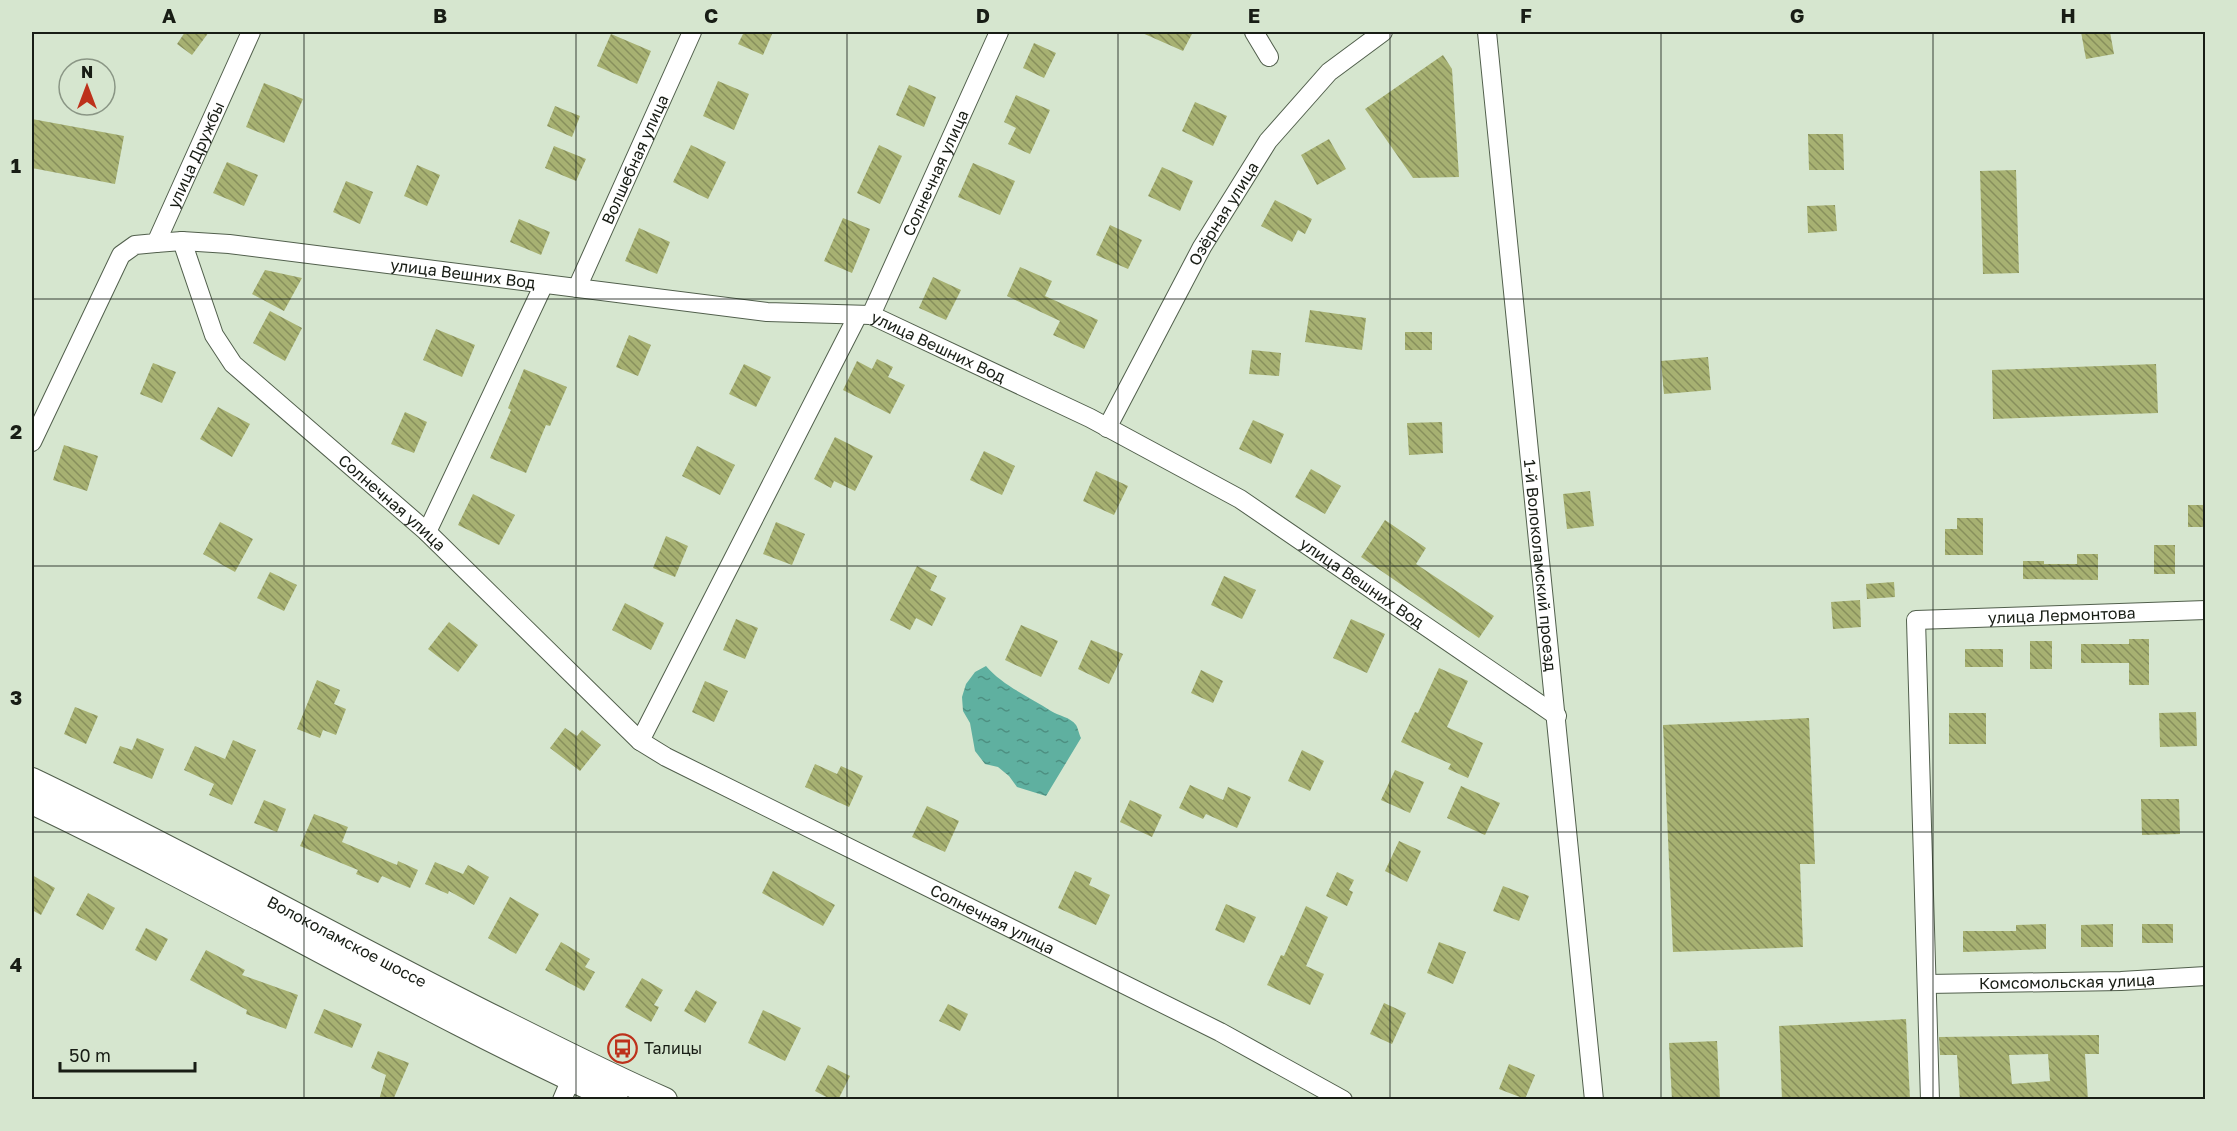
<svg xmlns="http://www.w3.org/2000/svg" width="2237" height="1131" font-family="'Golos Text',sans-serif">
	<defs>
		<pattern id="water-ripples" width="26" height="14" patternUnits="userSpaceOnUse" patternTransform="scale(1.5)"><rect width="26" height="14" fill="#5fb0a0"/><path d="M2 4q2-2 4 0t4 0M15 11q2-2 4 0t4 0" fill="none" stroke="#4d8f81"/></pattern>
		<pattern id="building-back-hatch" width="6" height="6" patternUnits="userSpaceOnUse" patternTransform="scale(1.5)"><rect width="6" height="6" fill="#a7b172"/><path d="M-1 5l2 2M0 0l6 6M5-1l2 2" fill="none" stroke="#878f5c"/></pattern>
	</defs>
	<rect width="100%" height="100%" fill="#d6e6cf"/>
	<path fill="url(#water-ripples)" d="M986,666C1003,686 1030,697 1051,711C1059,716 1070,717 1076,725C1078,728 1079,734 1081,738L1046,796L1017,787L1009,776L998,767L985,764L975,751L970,723L963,711L962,697L966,684L975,672Z"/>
	<g fill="url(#building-back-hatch)" fill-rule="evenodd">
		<polygon points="185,32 209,32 192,55 177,44"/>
		<polygon points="744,32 773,32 763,55 738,44"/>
		<polygon points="1140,32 1193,32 1183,51"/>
		<polygon points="2081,32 2110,32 2114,54 2086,59"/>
		<polygon points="611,34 651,51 637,84 597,66"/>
		<polygon points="1034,43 1056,53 1044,78 1023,68"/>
		<polygon points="1443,55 1452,69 1459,177 1413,178 1365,109"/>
		<polygon points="718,81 749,94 734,130 703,116"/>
		<polygon points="264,83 303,99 284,143 246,127"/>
		<polygon points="909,85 936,97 924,127 896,115"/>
		<polygon points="1016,95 1050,110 1030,154 1008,144 1016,128 1004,122"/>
		<polygon points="1195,102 1227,116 1213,146 1182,131"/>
		<polygon points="555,106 580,116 572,137 547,126"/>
		<polygon points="32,119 124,136 115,184 32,168"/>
		<polygon points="1808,134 1843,134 1844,170 1809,170"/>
		<polygon points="1329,139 1346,169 1317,185 1301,155"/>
		<polygon points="691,145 726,162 708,199 673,182"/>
		<polygon points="879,145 902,156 880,204 857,193"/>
		<polygon points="554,146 586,159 576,181 545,168"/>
		<polygon points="227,162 258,175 244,206 213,193"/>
		<polygon points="973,163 1015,181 1000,215 958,197"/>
		<polygon points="417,165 440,175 427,206 404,196"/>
		<polygon points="1162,167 1193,181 1180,211 1148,196"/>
		<polygon points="2016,170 2019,273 1983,274 1980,171"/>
		<polygon points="346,181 373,192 360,224 333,212"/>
		<polygon points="1275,200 1312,219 1305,234 1298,230 1292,242 1261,226"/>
		<polygon points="1835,205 1837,231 1808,233 1807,206"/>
		<polygon points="843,218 870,229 852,273 824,261"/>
		<polygon points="519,219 550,232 541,255 510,242"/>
		<polygon points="1110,225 1142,240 1128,269 1096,255"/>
		<polygon points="639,228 670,242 657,274 625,261"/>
		<polygon points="1020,267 1052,281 1045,296 1098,320 1084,349 1053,335 1060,321 1007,296"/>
		<polygon points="265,270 302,278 284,311 252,294"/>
		<polygon points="933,277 961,290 946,320 919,308"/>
		<polygon points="1310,310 1366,318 1362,350 1305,342"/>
		<polygon points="270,311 302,328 285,361 253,343"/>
		<polygon points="436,329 475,345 462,377 423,360"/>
		<rect x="1405" y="332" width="27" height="18"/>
		<polygon points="629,335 651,345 638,376 616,367"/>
		<polygon points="1252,350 1281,353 1279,376 1249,374"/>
		<polygon points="1708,357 1711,390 1664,394 1661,361"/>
		<polygon points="877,359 893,367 888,377 905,385 890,414 843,390 857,361 872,369"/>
		<polygon points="153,363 176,372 162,403 140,394"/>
		<polygon points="744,364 771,377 756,407 729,394"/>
		<polygon points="2156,364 2158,413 1993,419 1992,370"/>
		<polygon points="524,369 567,387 550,426 546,425 526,473 490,458 511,410 508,408"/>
		<polygon points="218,407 250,424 232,457 200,439"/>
		<polygon points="405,412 427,422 414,453 391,444"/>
		<polygon points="1253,420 1284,434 1271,464 1239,449"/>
		<polygon points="1442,422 1443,453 1409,455 1407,423"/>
		<polygon points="835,437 873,456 855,491 834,481 831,488 814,479"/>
		<polygon points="64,445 98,456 87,491 53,480"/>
		<polygon points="697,446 735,465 720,495 682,476"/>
		<polygon points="984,451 1015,466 1002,495 970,480"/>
		<polygon points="1311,469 1341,486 1325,514 1295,497"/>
		<polygon points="1096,471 1128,486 1114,515 1083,501"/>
		<polygon points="1590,491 1594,526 1567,529 1563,494"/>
		<polygon points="473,494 515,515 499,545 458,525"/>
		<rect x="2188" y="505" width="17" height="22"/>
		<polygon points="1957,518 1983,518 1983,555 1945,555 1945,529 1957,529"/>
		<polygon points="1385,520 1426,548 1416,564 1494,616 1479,638 1361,557"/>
		<polygon points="220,522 253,539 235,572 203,554"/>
		<polygon points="776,522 805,534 792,565 763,554"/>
		<polygon points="666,536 688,546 675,577 653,568"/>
		<rect x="2154" y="545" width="21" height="29"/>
		<polygon points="2077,554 2098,554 2098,580 2023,579 2023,561 2044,561 2044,564 2077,564"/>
		<polygon points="917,566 937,576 930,590 946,598 932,626 916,618 910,630 890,620"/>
		<polygon points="270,572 297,585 284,611 257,598"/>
		<polygon points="1224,576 1256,590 1242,619 1211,605"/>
		<polygon points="1894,582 1895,597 1867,599 1866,584"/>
		<polygon points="1860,600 1861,627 1833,629 1831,602"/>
		<polygon points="625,603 664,623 651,650 612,630"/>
		<polygon points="736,619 758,628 745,659 723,650"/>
		<polygon points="1351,619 1385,634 1367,673 1333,658"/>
		<polygon points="449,622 478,645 458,672 428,649"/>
		<polygon points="1021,625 1058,641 1041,677 1005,660"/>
		<polygon points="2129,639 2149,639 2149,685 2129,685 2129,663 2081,663 2081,644 2129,644"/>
		<polygon points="1091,640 1123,654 1109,684 1078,669"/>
		<rect x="2030" y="641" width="22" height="28"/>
		<rect x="1965" y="649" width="38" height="18"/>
		<polygon points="1439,668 1468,681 1447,727 1483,743 1468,778 1448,769 1451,764 1401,742 1415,712 1418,713"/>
		<polygon points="1201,670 1223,681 1213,703 1191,693"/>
		<polygon points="317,680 340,690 334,704 346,709 336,735 323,730 320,738 297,729"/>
		<polygon points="705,681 728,691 714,722 692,712"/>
		<polygon points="75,707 98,716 86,744 64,734"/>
		<polygon points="2196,712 2197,746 2160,747 2159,713"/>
		<rect x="1949" y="713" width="37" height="31"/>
		<polygon points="1809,718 1815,864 1800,864 1803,947 1673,952 1663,725"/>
		<polygon points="565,728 577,736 582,730 601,745 580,771 550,748"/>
		<polygon points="137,738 164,749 152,779 113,763 120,746 132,750"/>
		<polygon points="233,740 256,750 232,805 209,795 214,784 184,770 195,746 225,759"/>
		<polygon points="1302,750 1324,761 1310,791 1288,781"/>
		<polygon points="815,764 837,774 841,766 863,776 849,807 805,787"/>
		<polygon points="1395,770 1424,782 1410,813 1381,800"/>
		<polygon points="1190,785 1223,800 1228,787 1251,797 1237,828 1206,814 1203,819 1179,808"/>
		<polygon points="1461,786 1500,803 1485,835 1447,818"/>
		<polygon points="2141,799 2179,799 2180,834 2142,835"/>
		<polygon points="264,800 286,809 277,832 254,823"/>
		<polygon points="1130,800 1162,815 1152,837 1120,822"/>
		<polygon points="927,806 959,821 945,852 912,837"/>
		<polygon points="314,814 348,827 342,842 397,865 398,861 418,870 410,888 382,876 378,883 356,874 358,870 300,846"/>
		<polygon points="1399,841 1421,851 1407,882 1385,871"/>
		<polygon points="435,862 463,874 468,865 489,877 474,905 449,891 448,894 425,884"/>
		<polygon points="773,871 835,905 823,926 762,893"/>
		<polygon points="1075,871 1092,878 1089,885 1110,895 1096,925 1058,908"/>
		<polygon points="1337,872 1354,880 1349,890 1353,892 1347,906 1326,896"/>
		<polygon points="32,875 55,888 41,915 32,910"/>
		<polygon points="1503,886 1529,896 1519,921 1493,911"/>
		<polygon points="88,893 115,908 103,930 76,915"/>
		<polygon points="510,897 539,914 516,954 488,938"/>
		<polygon points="1226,904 1256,917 1244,943 1215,930"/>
		<polygon points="1306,906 1328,917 1306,966 1324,974 1310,1005 1267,985 1281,955 1284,956"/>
		<polygon points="2046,924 2046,949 1963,952 1963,931 2016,931 2016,925"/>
		<polygon points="2113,924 2113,947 2081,947 2081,925"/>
		<rect x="2142" y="924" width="31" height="19"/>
		<polygon points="146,928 168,939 156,961 135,950"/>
		<polygon points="561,942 590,959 585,967 595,972 584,991 545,970"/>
		<polygon points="1439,942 1466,952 1453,984 1427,973"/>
		<polygon points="206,950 245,970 242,975 298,995 286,1029 246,1014 247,1010 190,980"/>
		<polygon points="642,978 663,990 654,1005 659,1007 651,1022 625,1007"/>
		<polygon points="696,990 717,1002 705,1023 684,1011"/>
		<polygon points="1384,1003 1406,1013 1392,1044 1370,1034"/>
		<polygon points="948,1004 968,1014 960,1031 939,1021"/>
		<polygon points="324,1009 362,1024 352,1048 314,1033"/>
		<polygon points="763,1010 801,1028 785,1061 748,1043"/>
		<polygon points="1906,1019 1910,1100 1782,1100 1779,1026"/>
		<path d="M2099,1035V1054H2085L2088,1100H1960L1957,1055H1940L1939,1037ZM2048,1054L2050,1081L2012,1084L2009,1055Z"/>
		<polygon points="1717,1041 1720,1100 1672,1100 1669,1043"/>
		<polygon points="378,1051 409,1063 393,1100 379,1100 386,1075 371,1068"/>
		<polygon points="1509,1064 1535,1075 1525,1099 1499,1089"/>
		<polygon points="828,1065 850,1076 838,1100 832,1100 815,1091"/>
	</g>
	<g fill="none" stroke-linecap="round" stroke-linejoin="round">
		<defs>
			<g id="minor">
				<polyline points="1254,32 1269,57"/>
				<path id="s1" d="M1487,32L1594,1100"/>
				<path id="s2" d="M182,241L214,335L233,364L427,532L640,741L666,757L1220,1032L1343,1100"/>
				<path id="s3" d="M156,243L182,241L229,244L767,312L871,315L1090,418L1240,499L1557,716"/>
				<path id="s4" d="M577,288L692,32"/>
				<path id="s5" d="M871,315L999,32"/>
				<path id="s6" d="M1107,428L1202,247L1268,141L1329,72L1383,32"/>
				<path id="s7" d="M32,442L121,255L135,245L156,243L251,32"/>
				<polyline points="427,532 544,284"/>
				<polyline points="640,741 858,315"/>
				<path id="s8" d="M1927,984L2121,981L2206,976"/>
				<polyline points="562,1100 576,1067"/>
				<path id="s9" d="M1930,1100L1916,620L2206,610"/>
			</g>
			<g id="major">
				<path id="s10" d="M32,780C189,855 341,941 497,1019C553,1047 608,1075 665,1100"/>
				<path d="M32,802C229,896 417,1009 616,1100"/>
			</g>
		</defs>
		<use href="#minor" stroke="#515f4c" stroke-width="20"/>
		<use href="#major" stroke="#515f4c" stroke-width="26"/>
		<use href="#minor" stroke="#fff" stroke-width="18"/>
		<use href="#major" stroke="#fff" stroke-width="24"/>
	</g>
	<path fill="none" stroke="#181d15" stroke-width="1.5" stroke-opacity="0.55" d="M304,32V1100M576,32V1100M847,32V1100M1118,32V1100M1390,32V1100M1661,32V1100M1933,32V1100M32,299H2206M32,566H2206M32,832H2206"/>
	<defs>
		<symbol id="bus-ring" viewBox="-11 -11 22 22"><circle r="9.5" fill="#d6e6cf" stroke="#bd311b" stroke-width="1.5"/><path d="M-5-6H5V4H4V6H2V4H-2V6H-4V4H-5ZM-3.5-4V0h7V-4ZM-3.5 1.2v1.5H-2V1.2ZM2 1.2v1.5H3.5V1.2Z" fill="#bd311b"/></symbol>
	</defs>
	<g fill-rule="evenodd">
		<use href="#bus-ring" x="606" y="1032" width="33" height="33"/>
	</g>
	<g text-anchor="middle" stroke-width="4.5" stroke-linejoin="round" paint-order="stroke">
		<g font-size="16" fill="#181d15" stroke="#d6e6cf">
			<text dy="6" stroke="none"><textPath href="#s7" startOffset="342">улица Дружбы</textPath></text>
			<text dy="6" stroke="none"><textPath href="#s4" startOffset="141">Волшебная улица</textPath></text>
			<text dy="6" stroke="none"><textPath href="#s5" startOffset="156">Солнечная улица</textPath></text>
			<text dy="6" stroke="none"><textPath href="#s6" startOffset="244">Озёрная улица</textPath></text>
			<text dy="6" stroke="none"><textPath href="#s3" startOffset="309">улица Вешних Вод</textPath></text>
			<text dy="6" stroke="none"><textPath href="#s3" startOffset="794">улица Вешних Вод</textPath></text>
			<text dy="6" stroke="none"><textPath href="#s2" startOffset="345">Солнечная улица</textPath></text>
			<text dy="6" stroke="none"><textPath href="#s1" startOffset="536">1-й Волоколамский проезд</textPath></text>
			<text dy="6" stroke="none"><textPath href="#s3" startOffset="1280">улица Вешних Вод</textPath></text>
			<text dy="6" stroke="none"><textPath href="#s9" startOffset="626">улица Лермонтова</textPath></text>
			<text dy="6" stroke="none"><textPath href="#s2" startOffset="1084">Солнечная улица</textPath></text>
			<text dy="6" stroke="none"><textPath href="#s10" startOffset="354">Волоколамское шоссе</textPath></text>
			<text dy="6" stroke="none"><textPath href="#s8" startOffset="140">Комсомольская улица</textPath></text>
		</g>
		<g font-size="16" fill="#181d15" stroke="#d6e6cf" text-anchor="start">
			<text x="644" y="1054">Талицы</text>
		</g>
	</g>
	<rect width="2237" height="1131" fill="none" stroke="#d6e6cf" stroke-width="66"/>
	<g transform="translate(87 87)"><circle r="28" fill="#d6e6cf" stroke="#8a9685" stroke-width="1.5"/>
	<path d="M0-4.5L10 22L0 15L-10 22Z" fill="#bd311b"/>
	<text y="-9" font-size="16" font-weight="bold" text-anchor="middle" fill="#181d15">N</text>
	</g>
	<path d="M60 1062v9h135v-9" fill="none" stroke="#181d15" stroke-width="3"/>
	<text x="69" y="1062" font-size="18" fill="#181d15" stroke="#d6e6cf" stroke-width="4.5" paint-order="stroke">50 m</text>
	<rect x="33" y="33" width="2171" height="1065" fill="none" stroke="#181d15" stroke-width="2"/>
	<g font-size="20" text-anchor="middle" font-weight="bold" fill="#181d15">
		<text x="169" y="23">A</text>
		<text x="440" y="23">B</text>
		<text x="711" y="23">C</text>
		<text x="983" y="23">D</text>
		<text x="1254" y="23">E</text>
		<text x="1526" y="23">F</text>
		<text x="1797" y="23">G</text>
		<text x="2068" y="23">H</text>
		<text x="16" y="173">1</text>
		<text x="16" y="439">2</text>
		<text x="16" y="705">3</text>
		<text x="16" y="972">4</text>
	</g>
</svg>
